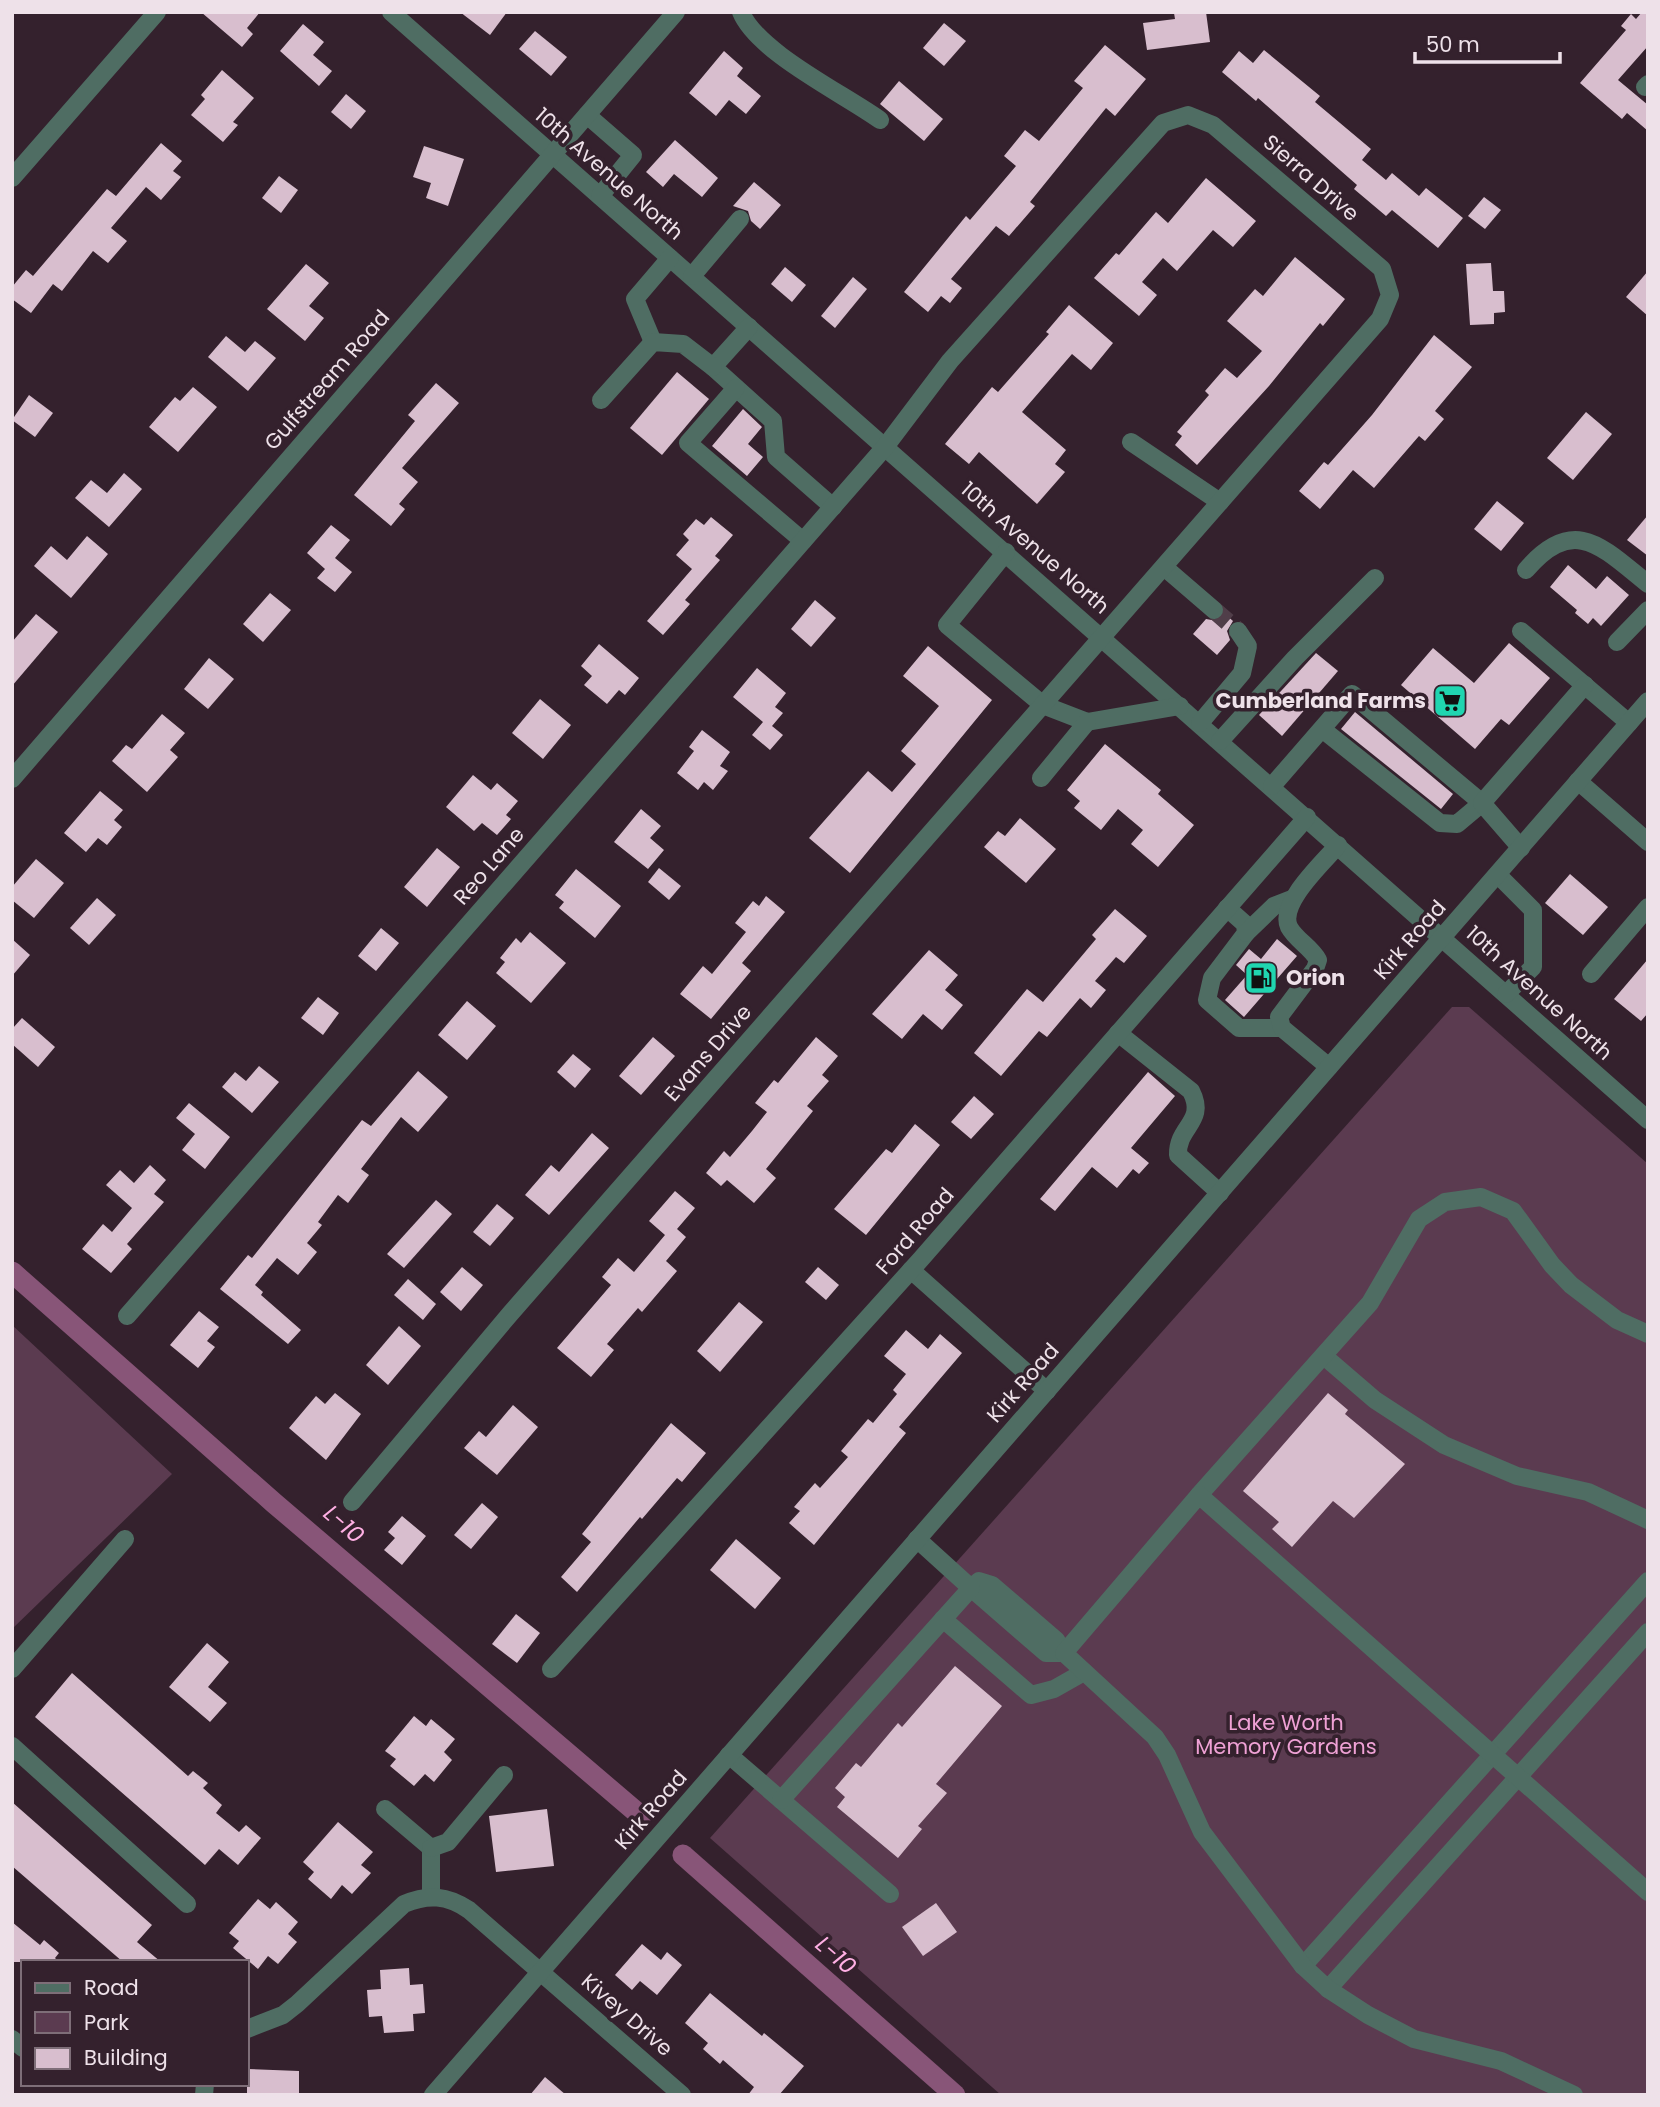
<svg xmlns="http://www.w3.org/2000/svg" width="1660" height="2107" font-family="Poppins,sans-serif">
	<rect width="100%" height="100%" fill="#34212d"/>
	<g fill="#5b3b50">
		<polygon points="1452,1007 1469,1007 1648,1164 1648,2095 1001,2095 710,1838"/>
		<polygon points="12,1325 172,1474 12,1629"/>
	</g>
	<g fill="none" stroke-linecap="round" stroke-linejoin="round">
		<g stroke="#885578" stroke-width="21">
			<polyline points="12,1272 274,1503 641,1816"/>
			<polyline points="683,1855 955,2095"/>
		</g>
	</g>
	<g fill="#d8bece">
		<polygon points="201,12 260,12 247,28 253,34 242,47"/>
		<polygon points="460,12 507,12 490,35"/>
		<polygon points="1206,12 1210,42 1147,50 1143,23 1175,19 1174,13"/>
		<polygon points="1642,12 1648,12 1648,46 1618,80 1648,105 1648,131 1627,113 1622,119 1580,83 1626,30 1621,26 1631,14 1636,19"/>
		<polygon points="944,23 966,41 944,66 923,48"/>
		<polygon points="303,24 324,42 313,55 332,71 319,86 280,51"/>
		<polygon points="535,31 567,57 551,76 519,49"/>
		<polygon points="1105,45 1146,79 1115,116 1106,108 1030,202 1035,206 1009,236 996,226 951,279 962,288 950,303 941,296 928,312 904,292 966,216 970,220 1016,166 1004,156 1025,130 1039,141 1083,88 1074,81"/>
		<polygon points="1264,50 1320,96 1315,102 1371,149 1362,160 1386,180 1392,173 1419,196 1426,188 1463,218 1438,248 1392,210 1386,216 1354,189 1357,185 1258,98 1256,101 1222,72 1239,51 1253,63"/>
		<polygon points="724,51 743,68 737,76 761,96 746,114 729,100 716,116 689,93"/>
		<polygon points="222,70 254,98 233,122 238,125 223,142 191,115 205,99 201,95"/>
		<polygon points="899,81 943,119 924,141 880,104"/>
		<polygon points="346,94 366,111 351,129 331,112"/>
		<polygon points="675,140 718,178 702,197 674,174 663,187 646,172"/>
		<polygon points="161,143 182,161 173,171 181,177 161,200 146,187 111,228 127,241 108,263 93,251 62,291 53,284 31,313 12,299 12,287 26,270 33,276 107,189 116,196"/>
		<polygon points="424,146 464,159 448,206 426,198 431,183 413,177"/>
		<polygon points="279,176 298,190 281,213 262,198"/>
		<polygon points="1206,178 1256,221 1233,247 1213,230 1177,271 1163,258 1142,282 1157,295 1139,316 1094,278 1116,253 1119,255 1156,212 1168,223"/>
		<polygon points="754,182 781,205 760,229 751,221 748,211 733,206"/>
		<polygon points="1484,197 1501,210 1485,229 1468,216"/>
		<polygon points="1295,257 1345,299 1323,326 1320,323 1269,386 1197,465 1175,445 1182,436 1177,432 1209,395 1205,391 1225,368 1237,378 1262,351 1227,321 1255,289 1263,296"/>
		<polygon points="1491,263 1493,291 1504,291 1505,312 1494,313 1494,324 1470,325 1466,264"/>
		<polygon points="306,264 329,283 309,306 324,318 305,341 267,309"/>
		<polygon points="785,267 806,285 792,302 771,284"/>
		<polygon points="1648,271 1648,316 1626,297"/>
		<polygon points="853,277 867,289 835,328 821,316"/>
		<polygon points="1069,305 1113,343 1091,370 1072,354 1022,412 1066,450 1055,464 1065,472 1037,504 979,452 969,464 945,444 992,387 998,392 1049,334 1046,332"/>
		<polygon points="1434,335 1472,367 1435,411 1444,419 1425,441 1419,436 1374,488 1353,470 1320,509 1299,491 1324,462 1328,465 1372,415"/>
		<polygon points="226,336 245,352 255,341 276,358 248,391 208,357"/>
		<polygon points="677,372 709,399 662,455 630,428"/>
		<polygon points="436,383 459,403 402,468 418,482 399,504 405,509 391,526 354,495 415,421 408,415"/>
		<polygon points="193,387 217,407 178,452 149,427 175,397 180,401"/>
		<polygon points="29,395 53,413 35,437 12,420"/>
		<polygon points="743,409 762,427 748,444 763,457 747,476 712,446"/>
		<polygon points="1586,412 1612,434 1573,480 1547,458"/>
		<polygon points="124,473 142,489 109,527 75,498 91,480 107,493"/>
		<polygon points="1497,501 1524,523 1501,551 1474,529"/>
		<polygon points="1648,515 1648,556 1627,540"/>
		<polygon points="711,517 733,535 715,556 720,560 685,600 690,604 663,635 647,621 692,569 676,555 689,540 683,534 696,519 704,525"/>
		<polygon points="331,525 350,540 335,558 352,572 335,592 317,578 325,569 307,553"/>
		<polygon points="87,536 108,554 71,598 34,566 51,546 67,560"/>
		<polygon points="1568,565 1596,589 1607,576 1629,595 1601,626 1593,618 1588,624 1575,613 1577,610 1550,587"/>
		<polygon points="270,593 291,610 263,642 243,624"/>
		<polygon points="815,600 836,618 811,647 791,629"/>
		<polygon points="36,614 58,632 12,686 12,642"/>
		<polygon points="1225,614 1233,621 1227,631 1230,640 1217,655 1193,634 1206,619 1217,621"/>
		<polygon points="1509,643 1550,678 1509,725 1501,719 1475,749 1401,685 1433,648 1474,683"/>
		<polygon points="599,644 639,678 625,695 619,690 607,704 584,685 592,676 581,666"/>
		<polygon points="928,646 992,700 850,873 809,838 868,771 892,792 916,764 901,751 939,706 903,676"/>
		<polygon points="1316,653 1338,671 1282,736 1259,715"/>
		<polygon points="209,658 234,679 208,709 184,689"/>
		<polygon points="757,668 786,693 775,707 783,713 772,726 783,735 770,750 752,735 763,722 733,697"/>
		<polygon points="540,699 571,725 543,759 512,733"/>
		<polygon points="1355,712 1453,794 1441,809 1341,729"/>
		<polygon points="162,714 185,733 170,750 178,757 147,792 112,761 126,745 132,749"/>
		<polygon points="702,730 730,752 720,766 728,771 713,790 704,782 698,790 677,773 694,751 689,747"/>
		<polygon points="1105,744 1161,790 1158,794 1194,825 1158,867 1131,844 1143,830 1118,809 1101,830 1074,808 1080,801 1067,790"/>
		<polygon points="473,775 491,790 497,783 518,801 506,815 511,819 497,835 482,823 474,831 446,807"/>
		<polygon points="100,791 123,810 114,820 122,827 107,845 98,838 86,852 64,833"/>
		<polygon points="641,809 661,826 650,838 664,850 648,869 614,842"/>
		<polygon points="1020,818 1056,849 1026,883 984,847 998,831 1005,836"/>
		<polygon points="437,848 460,867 427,907 404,887"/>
		<polygon points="36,859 64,883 34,918 12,900 12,887"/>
		<polygon points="659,868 681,886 669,900 648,882"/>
		<polygon points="576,869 621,906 595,938 559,908 564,902 555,895"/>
		<polygon points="1570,874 1608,907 1583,935 1545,903"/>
		<polygon points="766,896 785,912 742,963 751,971 711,1019 680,994 703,966 712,974 746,932 735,923 753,901 759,906"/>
		<polygon points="97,898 116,915 89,945 70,928"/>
		<polygon points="1115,909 1147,936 1124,963 1116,957 1095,981 1106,990 1091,1008 1080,998 1047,1037 1039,1031 1001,1076 974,1053 1027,989 1043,1002 1096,939 1092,935"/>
		<polygon points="381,928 399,943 376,971 358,956"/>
		<polygon points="530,932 566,963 531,1003 496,973 505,962 500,958 516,938 521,943"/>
		<polygon points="12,939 30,955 12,976"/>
		<polygon points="1277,939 1297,956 1244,1017 1225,1000 1247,975 1236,965 1249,949 1261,959"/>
		<polygon points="929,950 958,975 945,990 963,1005 942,1030 923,1014 902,1039 872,1014"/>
		<polygon points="1648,959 1648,1013 1641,1021 1614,999"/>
		<polygon points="318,997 339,1013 323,1035 301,1018"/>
		<polygon points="467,1001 496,1026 467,1060 438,1035"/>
		<polygon points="22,1018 55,1047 38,1067 12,1044 12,1029"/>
		<polygon points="653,1037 675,1056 641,1095 619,1076"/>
		<polygon points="816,1037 838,1056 822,1075 829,1081 807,1106 813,1111 766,1169 776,1178 754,1203 727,1180 721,1186 706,1173 724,1151 730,1157 752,1131 767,1112 755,1103 774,1080 778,1083"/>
		<polygon points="573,1054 591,1069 575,1088 557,1072"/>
		<polygon points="259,1066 279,1082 252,1113 222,1087 235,1072 246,1081"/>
		<polygon points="418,1071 448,1097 418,1132 401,1117 361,1169 369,1175 348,1203 338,1195 318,1222 322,1225 307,1243 317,1252 298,1275 277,1258 255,1285 263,1292 261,1295 301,1330 288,1344 220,1289 248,1255 252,1258 362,1120 371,1126"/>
		<polygon points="1148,1072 1175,1096 1131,1148 1149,1163 1139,1174 1133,1169 1117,1188 1092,1167 1055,1211 1040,1199"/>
		<polygon points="974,1096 994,1114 971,1139 951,1122"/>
		<polygon points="189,1103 230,1137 205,1169 182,1150 195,1134 176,1118"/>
		<polygon points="915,1124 940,1145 866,1235 834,1209 886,1149 892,1153"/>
		<polygon points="592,1133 609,1148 549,1215 525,1195 551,1165 559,1172"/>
		<polygon points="150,1165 166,1180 154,1194 164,1202 127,1244 132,1249 111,1273 82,1249 103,1224 112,1232 132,1208 106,1185 120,1170 134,1183"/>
		<polygon points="675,1191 695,1208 677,1229 686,1237 666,1261 677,1271 642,1312 638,1308 607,1344 614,1350 591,1377 557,1348 611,1285 602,1277 618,1258 634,1272 665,1235 649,1221"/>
		<polygon points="436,1200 452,1214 404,1268 387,1254"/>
		<polygon points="497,1204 514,1218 490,1246 473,1232"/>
		<polygon points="462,1267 483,1285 461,1311 440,1292"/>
		<polygon points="818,1267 839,1285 826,1300 805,1282"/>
		<polygon points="408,1279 436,1304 423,1320 394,1295"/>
		<polygon points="739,1302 763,1322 720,1372 697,1351"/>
		<polygon points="199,1311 219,1327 207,1341 215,1347 198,1368 170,1345"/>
		<polygon points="399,1326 421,1346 388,1385 366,1365"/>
		<polygon points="906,1330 928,1349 940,1334 962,1353 899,1427 906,1433 814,1545 789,1523 800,1511 794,1507 815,1483 820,1488 848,1457 841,1451 868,1419 873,1423 897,1394 893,1390 906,1374 884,1356"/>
		<polygon points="335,1393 361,1414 326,1460 289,1428 316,1396 325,1404"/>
		<polygon points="1328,1393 1348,1410 1345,1414 1405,1464 1354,1518 1333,1501 1292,1547 1272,1529 1279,1522 1243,1491"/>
		<polygon points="513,1405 538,1427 497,1475 464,1448 479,1431 486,1437"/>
		<polygon points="671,1423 706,1453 682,1482 677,1478 642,1519 640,1517 577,1592 561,1577 591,1542 582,1534"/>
		<polygon points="482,1503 498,1517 471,1549 454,1535"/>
		<polygon points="402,1516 426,1536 402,1565 384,1550 395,1538 388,1532"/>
		<polygon points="736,1539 781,1578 755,1609 710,1570"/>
		<polygon points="516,1614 540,1633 517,1663 492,1644"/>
		<polygon points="207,1643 229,1662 208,1687 227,1703 210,1722 169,1687"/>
		<polygon points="955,1666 1002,1706 936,1784 947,1793 918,1826 922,1829 898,1858 837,1807 845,1797 835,1788 856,1763 861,1767 898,1723 902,1727"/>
		<polygon points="72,1673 188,1776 193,1771 208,1783 203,1788 222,1805 216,1813 239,1832 246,1825 261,1838 238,1865 219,1849 205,1865 35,1717"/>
		<polygon points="414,1716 426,1726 431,1719 455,1739 444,1752 452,1760 434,1782 425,1774 414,1786 390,1766 396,1759 385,1751"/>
		<polygon points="12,1802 152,1925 137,1942 161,1962 123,1962 12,1866"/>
		<polygon points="547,1809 554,1866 496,1872 489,1816"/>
		<polygon points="338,1822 373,1852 361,1865 371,1873 352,1894 342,1885 331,1899 308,1879 314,1872 303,1862"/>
		<polygon points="258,1899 270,1909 276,1902 298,1922 288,1934 297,1942 278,1964 268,1956 258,1969 233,1948 239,1941 229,1933"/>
		<polygon points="936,1903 957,1932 923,1956 902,1927"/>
		<polygon points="12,1922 40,1945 44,1940 59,1953 55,1958 59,1962 12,1962"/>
		<polygon points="642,1944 661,1960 667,1952 682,1965 657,1995 640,1981 632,1990 615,1975"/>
		<polygon points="409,1968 410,1985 423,1984 425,2013 413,2014 414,2031 384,2033 382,2016 369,2017 367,1990 381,1989 380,1970"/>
		<polygon points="710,1993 762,2036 764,2033 804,2066 779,2095 748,2095 754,2087 723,2060 720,2064 703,2049 708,2043 685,2023"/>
		<polygon points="247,2069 299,2071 299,2095 247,2095"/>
		<polygon points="545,2077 566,2095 530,2095"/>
	</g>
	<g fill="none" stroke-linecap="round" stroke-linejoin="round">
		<polyline stroke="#503e49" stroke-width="18" stroke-dasharray="18 9" stroke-linecap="butt" points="1214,610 1238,631"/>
		<g stroke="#4f6d63" stroke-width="18">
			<polyline points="391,12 1648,1120"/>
			<path d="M741,12C757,52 844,94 880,120"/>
			<polyline points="1645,87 1648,84"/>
			<polyline points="587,115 633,155 600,196"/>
			<polyline points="12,178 157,12"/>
			<polyline points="692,276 740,219"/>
			<polyline points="749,327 713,367 773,421 776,457 833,507"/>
			<polyline points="653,342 635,299 670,258"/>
			<polyline points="736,388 688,443 803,541"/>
			<polyline points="601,400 653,342 683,344 713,367"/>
			<polyline points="1131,442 1220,502"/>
			<polyline points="1006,552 947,625 1043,705 1087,722 1180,706"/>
			<polyline points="1164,567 1214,610"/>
			<path d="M1526,570C1574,514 1602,547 1648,584"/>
			<polyline points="1521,631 1629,723"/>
			<polyline points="1617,642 1648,610"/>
			<polyline points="1200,723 1242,673 1248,646 1238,631"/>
			<polyline points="1220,741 1295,658 1375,578"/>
			<polyline points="1041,778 1087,722"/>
			<polyline points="12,779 676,12"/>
			<polyline points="1578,781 1648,842"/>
			<polyline points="1272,786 1352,694 1482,803 1457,824 1440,823 1322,729"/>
			<polyline points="1521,848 1482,803 1585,685"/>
			<polyline points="1499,876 1533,910 1533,967 1506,994"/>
			<polyline points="1227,908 1245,924 1246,933 1212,978 1207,1000 1239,1028 1282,1028"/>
			<polyline points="1246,933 1274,906 1292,899"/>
			<polyline points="1591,974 1648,907"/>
			<path d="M1118,1033L1191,1091C1207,1122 1177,1126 1178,1155L1220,1193"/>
			<path d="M1329,1067L1282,1028L1279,1017L1315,969L1318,960C1311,947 1296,940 1289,927C1278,903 1324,862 1338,845"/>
			<polyline points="911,1270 1047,1391"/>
			<polyline points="127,1316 885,447 950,361 1163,123 1188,115 1213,125 1382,269 1390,295 1380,319 510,1314 352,1502"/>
			<polyline points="1325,1357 1375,1400 1444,1445 1517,1476 1588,1492 1648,1520"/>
			<polyline points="1199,1495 1370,1303 1419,1219 1445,1202 1481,1197 1513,1211 1552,1265 1571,1285 1617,1320 1648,1334"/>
			<polygon points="979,1581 992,1585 1056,1640 1064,1653 1046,1653 971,1588"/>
			<polyline points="943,1619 1031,1695 1054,1689 1084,1672"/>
			<polyline points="12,1669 125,1539"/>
			<polyline points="551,1669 921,1259 1307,817"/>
			<polyline points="12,1746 187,1904"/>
			<polyline points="729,1755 890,1894"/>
			<polyline points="781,1800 971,1588 917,1539"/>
			<polyline points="385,1809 431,1848 431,1896"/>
			<polyline points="431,1848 448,1842 504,1775"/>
			<polyline points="1303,1966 1648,1581"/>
			<polyline points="1328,1989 1648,1632"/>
			<path d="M247,2029L283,2015L297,2004L404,1904C428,1894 447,1895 469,1910L682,2095"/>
			<polyline points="12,2039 23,2048"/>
			<polyline points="204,2095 205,2084"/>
			<polyline points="433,2095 1648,701"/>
			<polyline points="1574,2095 1501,2061 1414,2039 1368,2015 1328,1989 1303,1966 1202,1832 1167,1755 1155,1737 1064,1653 1199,1495 1648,1892"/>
		</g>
	</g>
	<defs>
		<symbol id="supermarket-square" viewBox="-11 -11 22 22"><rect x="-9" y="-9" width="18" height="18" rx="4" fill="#20d5b0" stroke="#34212d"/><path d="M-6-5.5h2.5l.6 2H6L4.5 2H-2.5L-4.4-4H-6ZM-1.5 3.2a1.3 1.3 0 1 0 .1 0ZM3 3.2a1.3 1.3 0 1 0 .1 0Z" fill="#111"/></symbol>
		<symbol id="fuel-square" viewBox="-11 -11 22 22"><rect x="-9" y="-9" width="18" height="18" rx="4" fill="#20d5b0" stroke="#34212d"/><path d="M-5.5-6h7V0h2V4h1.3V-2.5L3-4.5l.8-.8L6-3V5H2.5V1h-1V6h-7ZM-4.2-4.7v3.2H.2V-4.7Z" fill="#111"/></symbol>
	</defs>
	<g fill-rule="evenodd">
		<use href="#supermarket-square" x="1431" y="682" width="38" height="38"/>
		<use href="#fuel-square" x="1242" y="959" width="38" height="38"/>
	</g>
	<g text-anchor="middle" stroke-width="7" stroke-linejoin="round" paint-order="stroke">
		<g font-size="21" fill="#eee1e9" stroke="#34212d">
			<text transform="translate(609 174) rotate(41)" y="7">10th Avenue North</text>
			<text transform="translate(1311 178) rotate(41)" y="7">Sierra Drive</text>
			<text transform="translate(327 380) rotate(-49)" y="7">Gulfstream Road</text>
			<text transform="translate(1035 548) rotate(41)" y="7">10th Avenue North</text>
			<text transform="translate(489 866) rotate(-49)" y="7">Reo Lane</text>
			<text transform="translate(1410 940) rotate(-49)" y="7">Kirk Road</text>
			<text transform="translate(1539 993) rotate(42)" y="7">10th Avenue North</text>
			<text transform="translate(708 1053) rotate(-49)" y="7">Evans Drive</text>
			<text transform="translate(915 1231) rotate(-49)" y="7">Ford Road</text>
			<text transform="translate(1023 1383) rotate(-49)" y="7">Kirk Road</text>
			<text transform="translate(651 1810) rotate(-49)" y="7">Kirk Road</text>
			<text transform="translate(627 2015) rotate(41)" y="7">Kivey Drive</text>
		</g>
		<g font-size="21" font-weight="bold" fill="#eee1e9" stroke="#34212d" text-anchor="end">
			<text x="1426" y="708">Cumberland Farms</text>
			<text x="1286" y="985" text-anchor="start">Orion</text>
		</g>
		<g font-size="21" fill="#efa1d5" stroke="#34212d">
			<text x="1286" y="1730">Lake Worth<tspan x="1286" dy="24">Memory Gardens</tspan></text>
		</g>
		<g font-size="23" font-style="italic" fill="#ffb0e4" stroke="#34212d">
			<text transform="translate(344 1524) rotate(41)" y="8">L-10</text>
			<text transform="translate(836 1955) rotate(41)" y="8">L-10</text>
		</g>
	</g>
	<rect width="1660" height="2107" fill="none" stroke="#eee1e9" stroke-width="28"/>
	<rect x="21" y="1960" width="228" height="126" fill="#34212d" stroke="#7e6e78" stroke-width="2"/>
	<rect x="35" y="1983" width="35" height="10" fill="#4f6d63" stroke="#7e6e78" stroke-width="2"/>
	<text x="84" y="1995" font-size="21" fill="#eee1e9">Road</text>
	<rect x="35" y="2012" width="35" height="21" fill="#5b3b50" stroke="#7e6e78" stroke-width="2"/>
	<text x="84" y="2030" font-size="21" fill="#eee1e9">Park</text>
	<rect x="35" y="2048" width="35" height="21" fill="#d8bece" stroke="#7e6e78" stroke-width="2"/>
	<text x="84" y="2065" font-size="21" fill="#eee1e9">Building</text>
	<path d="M1415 52v10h145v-10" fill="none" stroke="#eee1e9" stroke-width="3.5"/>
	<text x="1426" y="52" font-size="21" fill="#eee1e9" stroke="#34212d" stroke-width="5" paint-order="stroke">50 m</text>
</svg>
